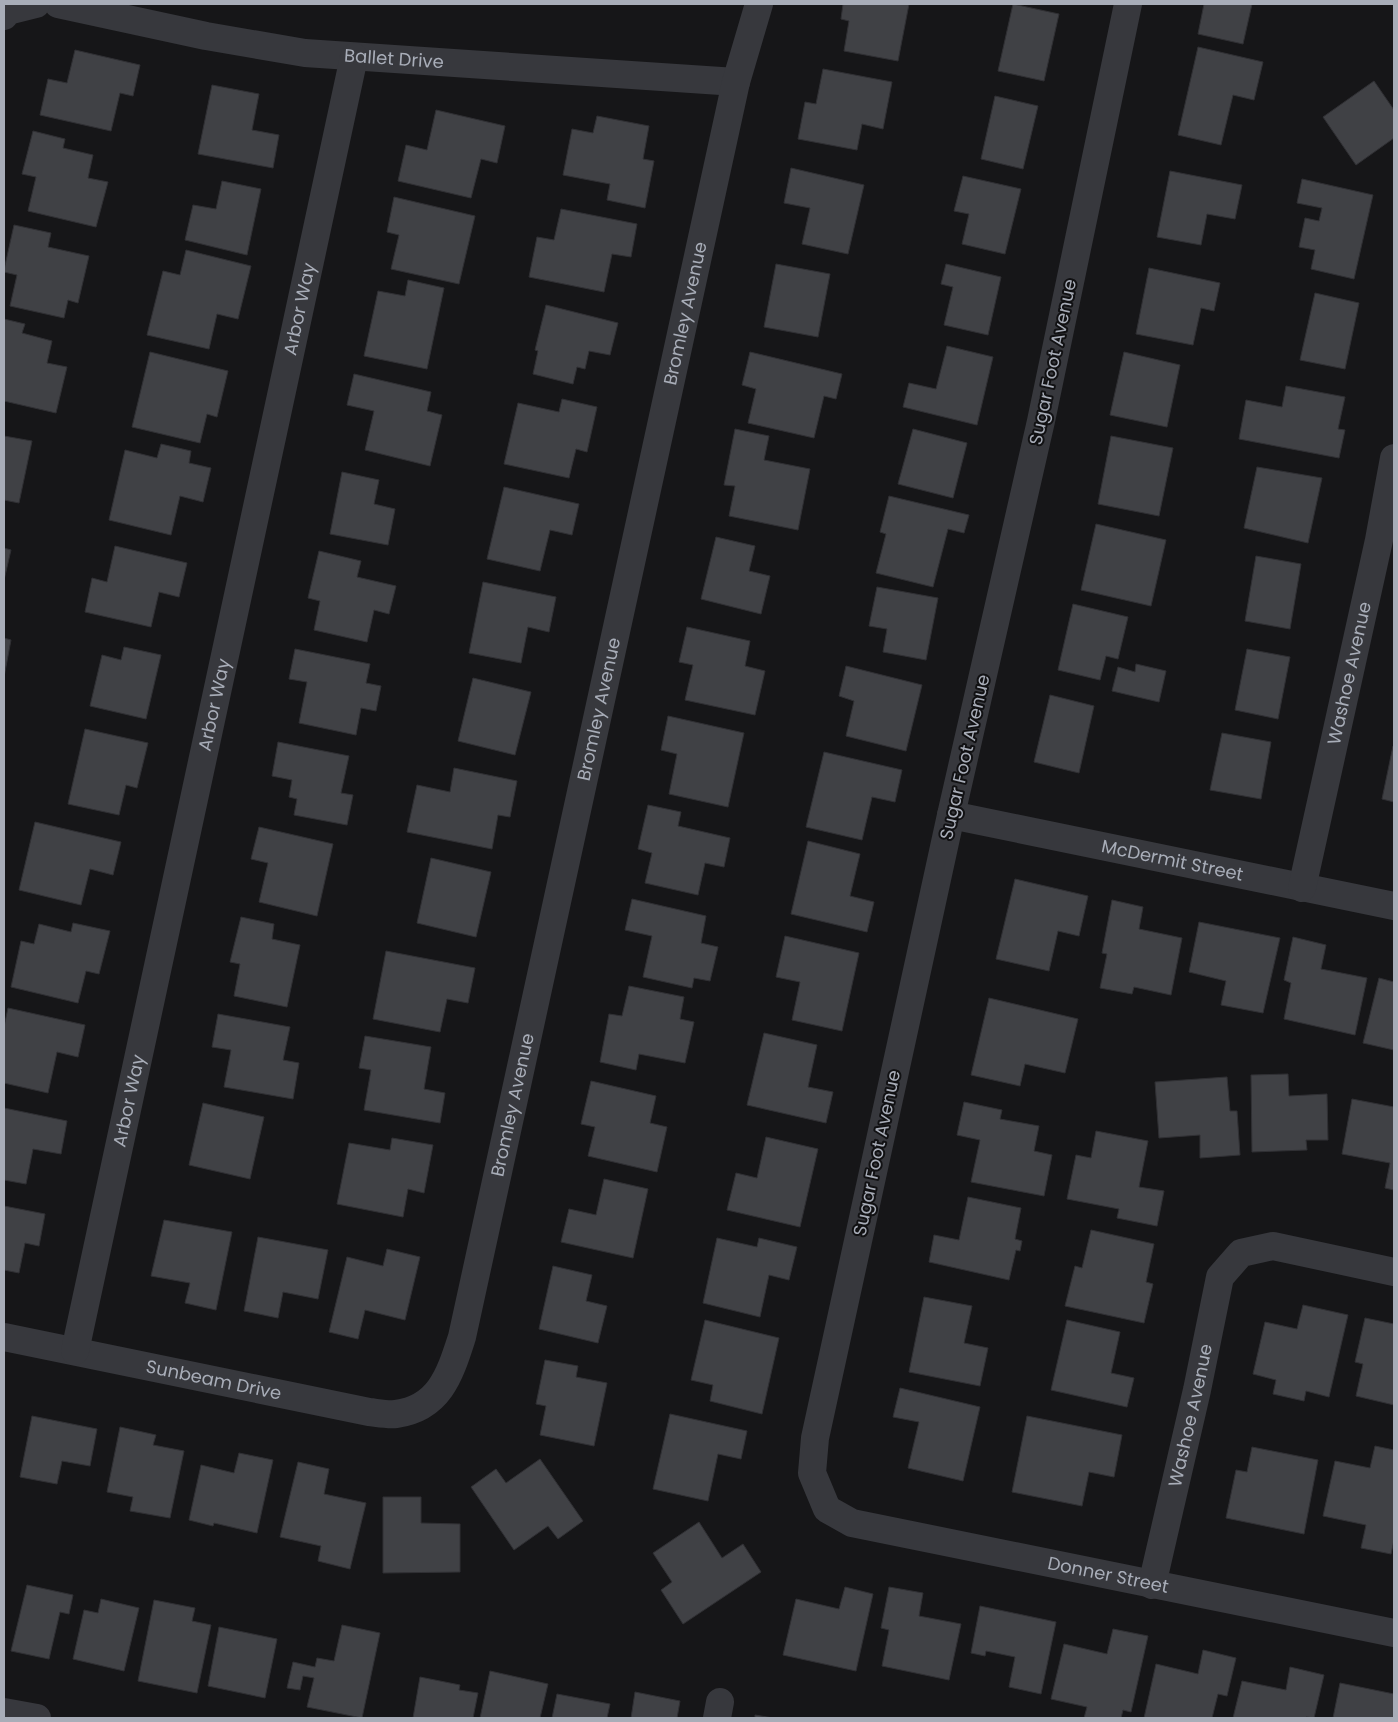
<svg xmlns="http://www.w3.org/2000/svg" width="1398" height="1722" font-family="Poppins,sans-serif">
	<rect width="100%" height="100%" fill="#161618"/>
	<g fill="#404145" stroke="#303034">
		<polygon points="843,4 909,4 898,61 844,51 849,21 841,19"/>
		<polygon points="1013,4 1059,14 1044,81 998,71"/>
		<polygon points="1204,4 1252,4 1243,44 1198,34"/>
		<polygon points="1198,47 1263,62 1254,100 1233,95 1221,145 1178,135"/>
		<polygon points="75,50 140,65 133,96 120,93 111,131 40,115 48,79 67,83"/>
		<polygon points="823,69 892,82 883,129 862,124 857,150 798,139 805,102 816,104"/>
		<polygon points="1374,81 1394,110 1394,138 1356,165 1323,117"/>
		<polygon points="212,85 259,94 252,130 279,135 273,168 198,154"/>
		<polygon points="995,96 1038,106 1023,169 981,159"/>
		<polygon points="436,110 505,126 497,163 481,159 471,198 398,181 406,145 427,150"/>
		<polygon points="597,116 649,126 643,159 654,161 645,208 607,200 610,184 563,175 572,129 593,133"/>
		<polygon points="33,131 65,139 63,148 93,155 88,178 108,182 96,227 28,211 36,177 22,174"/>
		<polygon points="791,168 864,185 848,254 802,244 810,208 784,203"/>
		<polygon points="1170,171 1242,185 1235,219 1207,214 1201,245 1157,237"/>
		<polygon points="963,176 1021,189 1005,254 962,244 969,214 954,211"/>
		<polygon points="1302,179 1373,195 1354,279 1311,269 1315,250 1299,247 1305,218 1319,221 1322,208 1297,203"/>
		<polygon points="222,181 261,189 247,255 185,240 193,205 216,209"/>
		<polygon points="394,197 475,216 459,284 391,269 399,235 387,232"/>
		<polygon points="561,209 637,224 631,257 612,254 604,292 529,277 537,237 554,240"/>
		<polygon points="14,225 51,233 48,247 89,256 78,303 68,300 64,318 10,306 17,275 4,272 4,270"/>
		<polygon points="186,250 251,266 238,319 217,314 209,349 147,335 163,271 180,275"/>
		<polygon points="776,264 830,274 818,337 764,327"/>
		<polygon points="946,264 1001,277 988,335 944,325 953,287 941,284"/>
		<polygon points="1149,268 1220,283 1214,311 1201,308 1193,345 1136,334"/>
		<polygon points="408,280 444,288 427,369 364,356 378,291 405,296"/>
		<polygon points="1315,293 1359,303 1345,369 1300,360"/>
		<polygon points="546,305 618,323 610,355 589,351 585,369 577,367 573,384 533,374 538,351 535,350"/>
		<polygon points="4,319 25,324 22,333 52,341 47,363 67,367 56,413 4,401"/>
		<polygon points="947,346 993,357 977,425 903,407 909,383 936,389"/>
		<polygon points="150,352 228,371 217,417 207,414 200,443 132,427"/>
		<polygon points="750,352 842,374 836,399 824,396 814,438 748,423 756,389 742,385"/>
		<polygon points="1124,352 1180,365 1167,427 1110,415"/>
		<polygon points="354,374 431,392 427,411 442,415 430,466 365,450 374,411 347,405"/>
		<polygon points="1286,386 1345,397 1338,429 1345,430 1339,458 1239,439 1246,400 1282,407"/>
		<polygon points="562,399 597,407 587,452 576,449 569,478 504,464 518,403 559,412"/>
		<polygon points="735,429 769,436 764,460 810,469 798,530 729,516 735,486 724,485"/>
		<polygon points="913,429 967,443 953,498 898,484"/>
		<polygon points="4,436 32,441 19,503 4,500"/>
		<polygon points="1111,436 1173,448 1159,516 1098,504"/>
		<polygon points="161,444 191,451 189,463 211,468 203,502 180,496 171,535 109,520 125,450 157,458"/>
		<polygon points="1257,467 1322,478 1308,543 1244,528"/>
		<polygon points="342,472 379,480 374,504 395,509 388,545 330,534"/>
		<polygon points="504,487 579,504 572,535 550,530 540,571 487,559"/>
		<polygon points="889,496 969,515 964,533 948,529 933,587 876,573 886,534 880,532"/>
		<polygon points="1096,524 1166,540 1151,606 1081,590"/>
		<polygon points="716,537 755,546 749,571 770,576 761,614 701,599"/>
		<polygon points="115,546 187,563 179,597 159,592 151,627 85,612 92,578 107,582"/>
		<polygon points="4,548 11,550 4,580"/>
		<polygon points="319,551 361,561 357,577 396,586 389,614 374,610 367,642 314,630 320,601 308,598"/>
		<polygon points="1256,556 1301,564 1290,629 1245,621"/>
		<polygon points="483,582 556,597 549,632 528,627 521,663 469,653"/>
		<polygon points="877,587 938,598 926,660 883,652 887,629 869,626"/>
		<polygon points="1073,604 1128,617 1118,659 1106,656 1100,680 1058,670"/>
		<polygon points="687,627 750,641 745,666 765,671 755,715 685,700 693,665 679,662"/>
		<polygon points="4,638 11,640 4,677"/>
		<polygon points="124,647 161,655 146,719 90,706 102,655 121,660"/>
		<polygon points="295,649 370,664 366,683 381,686 376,711 361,708 356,735 299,723 307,682 289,679"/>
		<polygon points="1247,649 1290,657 1278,719 1235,710"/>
		<polygon points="1136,664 1166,671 1159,702 1112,691 1118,667 1135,672"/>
		<polygon points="846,666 922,685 906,751 846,736 854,701 839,696"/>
		<polygon points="473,678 531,692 515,755 458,741"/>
		<polygon points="1050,695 1094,706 1079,773 1034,762"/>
		<polygon points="668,716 744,733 728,807 669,794 677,754 661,750"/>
		<polygon points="85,729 148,743 137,788 126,785 119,815 68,804"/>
		<polygon points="1222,733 1271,742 1261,799 1210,790"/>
		<polygon points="278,742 349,756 341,793 353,795 347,825 294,815 297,799 289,797 292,780 272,776"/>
		<polygon points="1393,746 1394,747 1394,802 1382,799"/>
		<polygon points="824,752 902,770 895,802 872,797 862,840 806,827"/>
		<polygon points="454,768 517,781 510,817 498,815 492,849 407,832 417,785 450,792"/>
		<polygon points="648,805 681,812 678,826 730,838 724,867 705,863 698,895 645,883 652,853 638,849"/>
		<polygon points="35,822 121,842 113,875 90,869 81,905 19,890"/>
		<polygon points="259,827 333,844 317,916 259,902 268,863 251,859"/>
		<polygon points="808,841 860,854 850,896 874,902 867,932 791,914"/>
		<polygon points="431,858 491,872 476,937 417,923"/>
		<polygon points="1015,879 1088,896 1079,936 1058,931 1049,971 996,959"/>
		<polygon points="632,899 706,916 701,943 718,947 710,981 694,978 692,988 643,977 652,936 625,930"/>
		<polygon points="1112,900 1143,907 1139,929 1182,938 1171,995 1134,987 1132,994 1100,988 1107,954 1102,953"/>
		<polygon points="241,917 274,924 272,939 300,945 287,1007 234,996 240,964 230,962"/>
		<polygon points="1199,922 1280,938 1263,1013 1221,1005 1226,981 1189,972"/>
		<polygon points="73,923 110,931 99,974 86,971 78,1003 11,987 21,941 34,944 39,924 71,932"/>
		<polygon points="785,936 859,953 842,1031 792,1020 800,982 776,977"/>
		<polygon points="1293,937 1326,945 1321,969 1367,978 1355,1035 1284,1019 1291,983 1284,980"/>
		<polygon points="386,951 475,968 468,1003 447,999 440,1032 373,1019"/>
		<polygon points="1379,978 1394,982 1394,1050 1363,1043"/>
		<polygon points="629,986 684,997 680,1019 694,1022 685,1063 639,1054 636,1070 600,1062 609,1014 622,1016"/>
		<polygon points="989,998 1078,1019 1065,1073 1025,1064 1020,1086 971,1075"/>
		<polygon points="8,1008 85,1025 78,1057 57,1052 48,1093 4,1083 4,1027"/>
		<polygon points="218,1014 290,1027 283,1060 299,1063 293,1099 224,1087 231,1050 212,1047"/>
		<polygon points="764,1033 817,1045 808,1087 833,1092 826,1123 747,1105"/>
		<polygon points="365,1036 431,1047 424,1089 445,1093 440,1123 364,1110 371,1070 359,1068"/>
		<polygon points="1288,1074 1289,1096 1327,1094 1328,1140 1306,1140 1307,1150 1252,1152 1251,1075"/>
		<polygon points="1227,1077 1230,1111 1237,1111 1240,1155 1200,1158 1200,1135 1159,1138 1155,1082"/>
		<polygon points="591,1081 656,1096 650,1123 667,1127 657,1172 588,1156 595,1127 581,1124"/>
		<polygon points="1352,1099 1394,1107 1394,1190 1385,1188 1390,1163 1342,1154"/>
		<polygon points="964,1102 1002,1110 1000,1119 1039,1126 1034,1151 1052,1155 1044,1196 971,1182 980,1140 957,1135"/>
		<polygon points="203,1103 264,1117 250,1179 189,1165"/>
		<polygon points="4,1108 67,1121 61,1154 33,1149 26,1184 4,1180"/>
		<polygon points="1096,1131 1148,1141 1139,1187 1164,1191 1157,1226 1117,1218 1119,1209 1067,1199 1076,1155 1091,1158"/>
		<polygon points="766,1137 818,1149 800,1227 727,1210 736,1173 757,1178"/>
		<polygon points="392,1138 433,1145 424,1193 408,1189 403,1217 337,1204 349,1143 390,1150"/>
		<polygon points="604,1179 648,1189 633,1258 561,1242 569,1209 596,1215"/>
		<polygon points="968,1197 1021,1208 1015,1239 1022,1241 1020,1251 1016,1250 1009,1280 929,1262 934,1235 959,1240"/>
		<polygon points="4,1206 45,1214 39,1246 25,1243 19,1273 4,1270"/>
		<polygon points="164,1220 232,1232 216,1310 185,1303 190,1283 151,1276"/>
		<polygon points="1091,1230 1154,1244 1146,1282 1153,1284 1144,1323 1065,1306 1075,1266 1082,1268"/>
		<polygon points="258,1237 328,1250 318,1299 283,1292 278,1318 244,1311"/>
		<polygon points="717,1238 757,1247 759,1238 797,1247 789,1280 769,1275 760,1317 703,1303"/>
		<polygon points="387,1249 420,1257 405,1320 365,1310 358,1339 329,1332 347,1257 383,1266"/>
		<polygon points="553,1266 592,1275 586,1301 607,1306 598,1343 539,1329"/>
		<polygon points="924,1297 972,1306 964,1343 988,1348 980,1386 909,1372"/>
		<polygon points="1303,1305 1348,1315 1329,1397 1306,1391 1304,1401 1273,1394 1276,1380 1253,1374 1265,1322 1297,1329"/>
		<polygon points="1365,1318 1394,1324 1394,1405 1356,1396 1363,1364 1355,1362"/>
		<polygon points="705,1320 779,1338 762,1414 710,1401 713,1385 691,1380"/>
		<polygon points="1067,1320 1120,1332 1111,1373 1134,1378 1127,1407 1051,1390"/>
		<polygon points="545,1360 578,1366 576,1377 607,1383 594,1446 540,1435 546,1406 536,1404"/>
		<polygon points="900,1388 980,1407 963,1481 908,1468 919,1422 893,1417"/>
		<polygon points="670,1414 747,1431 741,1459 718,1454 708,1501 653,1489"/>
		<polygon points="32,1416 97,1429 90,1466 62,1461 57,1484 20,1477"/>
		<polygon points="1027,1416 1122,1435 1114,1477 1089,1472 1082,1506 1012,1492"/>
		<polygon points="120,1427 156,1435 153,1445 184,1451 170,1518 130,1511 133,1497 107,1492"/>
		<polygon points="1375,1446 1394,1450 1394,1540 1391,1554 1361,1548 1366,1525 1323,1516 1335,1461 1370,1468"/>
		<polygon points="1252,1447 1318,1460 1304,1534 1226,1518 1236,1470 1247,1472"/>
		<polygon points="239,1453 273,1460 257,1533 214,1523 213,1526 189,1520 201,1465 234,1473"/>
		<polygon points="540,1459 583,1521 558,1539 548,1526 514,1550 471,1487 496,1469 506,1483"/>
		<polygon points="298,1462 329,1469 324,1494 366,1503 350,1569 318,1561 321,1546 280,1537"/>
		<polygon points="383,1497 421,1497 421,1523 460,1524 460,1572 383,1573"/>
		<polygon points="699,1522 722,1558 743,1544 761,1572 683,1624 661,1590 672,1582 653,1553"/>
		<polygon points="27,1585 73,1595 69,1614 60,1612 49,1659 11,1651"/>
		<polygon points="845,1587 873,1594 856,1671 783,1655 796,1599 839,1609"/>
		<polygon points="889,1587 923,1593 919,1616 961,1624 949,1680 882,1666 889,1630 881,1628"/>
		<polygon points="101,1599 139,1608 124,1671 73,1659 84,1610 98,1613"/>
		<polygon points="154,1600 195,1608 192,1621 211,1625 197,1693 138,1681"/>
		<polygon points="980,1606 1056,1622 1041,1694 1009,1687 1015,1657 986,1651 985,1656 971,1653"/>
		<polygon points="342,1625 380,1633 362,1718 307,1707 314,1678 303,1676 300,1690 287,1688 293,1662 315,1667 317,1658 334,1661"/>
		<polygon points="219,1627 277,1639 265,1698 208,1686"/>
		<polygon points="1113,1629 1148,1636 1131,1712 1123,1710 1121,1718 1084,1718 1087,1707 1051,1699 1064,1644 1107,1654"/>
		<polygon points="1203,1650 1236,1658 1227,1696 1218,1694 1212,1718 1144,1718 1156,1664 1198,1674"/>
		<polygon points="1290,1667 1324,1675 1314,1718 1306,1717 1306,1718 1233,1718 1242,1681 1286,1690"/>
		<polygon points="490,1671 548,1684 540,1718 480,1718"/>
		<polygon points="420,1677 460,1685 459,1690 478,1693 473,1718 413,1718"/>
		<polygon points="1340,1683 1394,1694 1394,1718 1333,1718"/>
		<polygon points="635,1692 680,1701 677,1718 631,1718"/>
		<polygon points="557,1694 610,1704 607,1718 552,1718"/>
		<polygon points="755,1715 773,1718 755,1718"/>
	</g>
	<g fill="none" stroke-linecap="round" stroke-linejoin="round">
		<g stroke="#37383d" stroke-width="28">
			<path id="s1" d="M58,4L206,36L305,53L736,82"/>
			<path id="s2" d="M1128,4L1041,421L951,815L815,1438L812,1473L827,1509L852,1523L1394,1633"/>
			<polyline points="4,16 8,11 36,4"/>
			<path id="s3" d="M951,815L1394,906"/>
			<path id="s4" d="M1302,888L1379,540L1394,458"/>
			<path id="s5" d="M4,1337L369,1412C378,1413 388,1415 396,1414C440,1408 450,1374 462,1337L736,82L759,4"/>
			<path id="s6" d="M75,1351L354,57"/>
			<path id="s7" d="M1152,1585L1197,1390L1220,1277L1241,1253L1273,1246L1394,1272"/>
			<polyline points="4,1712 37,1718"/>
			<polyline points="717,1718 720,1702"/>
		</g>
	</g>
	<g text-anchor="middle" stroke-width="4" stroke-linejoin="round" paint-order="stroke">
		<g font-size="18" fill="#a8adb8" stroke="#111113">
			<text dy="6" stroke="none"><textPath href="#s1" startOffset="341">Ballet Drive</textPath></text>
			<text dy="6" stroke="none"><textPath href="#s6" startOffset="1066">Arbor Way</textPath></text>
			<text dy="6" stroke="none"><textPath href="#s5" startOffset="1556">Bromley Avenue</textPath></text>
			<text transform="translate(1053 362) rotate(-78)" y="6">Sugar Foot Avenue</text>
			<text dy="6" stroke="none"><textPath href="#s4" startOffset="220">Washoe Avenue</textPath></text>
			<text dy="6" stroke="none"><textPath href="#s6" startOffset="661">Arbor Way</textPath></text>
			<text dy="6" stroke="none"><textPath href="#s5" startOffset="1151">Bromley Avenue</textPath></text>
			<text transform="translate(965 757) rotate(-77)" y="6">Sugar Foot Avenue</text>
			<text dy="6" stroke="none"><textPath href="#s3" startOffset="226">McDermit Street</textPath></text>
			<text dy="6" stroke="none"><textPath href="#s6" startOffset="256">Arbor Way</textPath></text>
			<text dy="6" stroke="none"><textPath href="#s5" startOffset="746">Bromley Avenue</textPath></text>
			<text transform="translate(877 1153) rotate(-78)" y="6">Sugar Foot Avenue</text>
			<text dy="6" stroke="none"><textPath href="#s5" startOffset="214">Sunbeam Drive</textPath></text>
			<text dy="6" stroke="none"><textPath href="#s7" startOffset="174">Washoe Avenue</textPath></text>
			<text dy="6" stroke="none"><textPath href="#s2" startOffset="1832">Donner Street</textPath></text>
		</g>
	</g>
	<rect width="1398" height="1722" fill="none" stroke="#a8adb8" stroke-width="10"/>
</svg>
